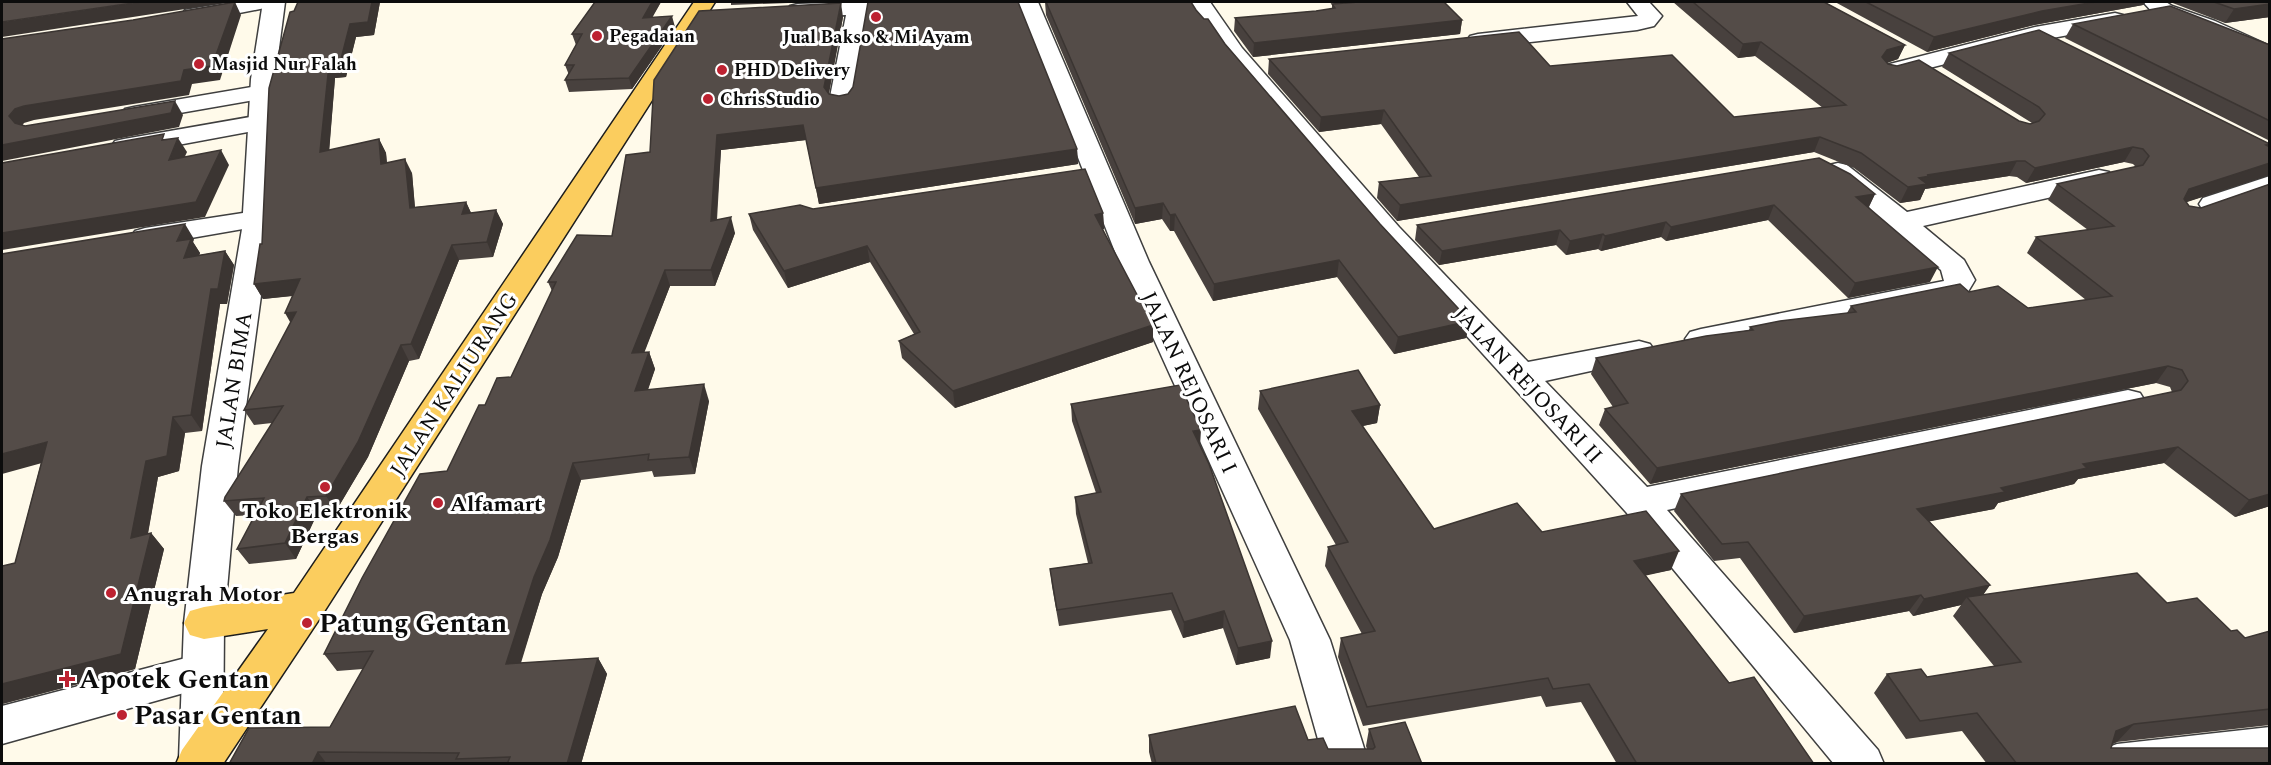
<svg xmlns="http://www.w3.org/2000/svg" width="2271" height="765" font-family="Spectral,serif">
	<rect width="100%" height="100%" fill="#fffaea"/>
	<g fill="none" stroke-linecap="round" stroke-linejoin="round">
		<defs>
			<g id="minor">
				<polygon points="232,2 276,2 273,7 265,8 193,22 185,20 182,15 185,10"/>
				<polygon points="857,2 990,2 987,7 979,8 868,14 853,102 850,107 841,109 832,107 829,102 846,15 790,16 787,11 790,6 798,4"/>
				<polygon points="1017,2 1038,2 1149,262 1330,640 1369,764 1325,764 1290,640 1119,262"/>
				<polygon points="1189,2 1210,2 1242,48 1399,227 1528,362 1639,341 1650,344 1655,351 1650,358 1545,381 1647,487 2128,390 2140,393 2145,401 2140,409 2128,412 1667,510 1878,750 1884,764 1834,764 1626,512 1379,239 1226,58"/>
				<polygon points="1627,2 1649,2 1662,16 1654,26 1637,30 1478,48 1470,46 1467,41 1470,36 1478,34 1638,16"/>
				<polygon points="2143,2 2166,2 2172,6 2215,21 2270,46 2270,62 2199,31 2156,16"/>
				<polygon points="2115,13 2123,15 2126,20 2123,25 2036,41 1890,78 1882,76 1878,71 1882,66 2035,27"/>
				<polygon points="263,85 272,87 275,92 272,97 134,121 125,119 122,114 125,109 134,107"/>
				<polygon points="261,115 270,118 274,123 270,128 124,155 115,153 111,147 115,141 124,139"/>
				<polygon points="1838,163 1847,165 1907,212 2099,170 2109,172 2112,178 2109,184 1923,226 1964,260 1975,280 1966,295 1701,349 1690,346 1685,339 1690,332 1701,329 1944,281 1941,270 1829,177 1825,171 1829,165"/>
				<polygon points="2270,176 2270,193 2223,210 2213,212 2203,210 2199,204 2203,198"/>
				<polygon points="256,211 266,213 270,219 266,225 145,246 135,243 131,237 135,231 145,228"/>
				<polygon points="201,654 216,660 222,672 216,684 2,744 2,706"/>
				<polygon points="2270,727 2270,764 2095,764 2101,750 2117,744"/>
			</g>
			<polygon id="tertiary" points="263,2 285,2 275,79 270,229 238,466 224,623 223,759 221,764 181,764 179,759 184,623 202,466 242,229 251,79"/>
			<polygon id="primary" points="694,2 715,2 320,618 223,764 176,764 182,750 268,629 204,639 190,635 184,623 190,611 204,607 294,593"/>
		</defs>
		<use href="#minor" stroke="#3f3f3f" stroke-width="3"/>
		<use href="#tertiary" stroke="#3f3f3f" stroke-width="3"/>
		<use href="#primary" stroke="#1d1d1d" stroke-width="3"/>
		<use href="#minor" fill="#fff" fill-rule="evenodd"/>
		<use href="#tertiary" fill="#fff" fill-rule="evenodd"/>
		<use href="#primary" fill="#fbcd5e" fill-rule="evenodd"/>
	</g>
	<g fill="#48413e">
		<polygon points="298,2 380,2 374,35 356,37 346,77 335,78 329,150 379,139 386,153 387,163 412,173 415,207 466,202 471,213 496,210 503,224 493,257 459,260 419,359 409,361 368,457 336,511 318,512 296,559 249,564 237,549 255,515 236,516 224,501 272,423 254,425 244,410 291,323 293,296 263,299 254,284 262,244 294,11"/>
		<polygon points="595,2 661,2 652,17 675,27 632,89 569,92 565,80 569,75 565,65 576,45 572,34"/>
		<polygon points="731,2 815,2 731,5"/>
		<polygon points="1045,2 1196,10 1380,224 1470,321 1466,338 1394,354 1337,277 1213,301 1174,231 1170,231 1162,219 1135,224 1046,15"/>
		<polygon points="1673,2 1824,2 1905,45 1898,59 1887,63 1888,64 2019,121 2030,124 2032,123 1942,67 1949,53 2270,147 2270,175 2186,202 2189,206 2201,208 2270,184 2270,506 2235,517 2164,463 2078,479 2074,484 1998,503 1994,509 1929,521 1990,585 1983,595 2167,603 2245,638 2270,631 2270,725 2117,742 2113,744 2111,748 2270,764 1987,764 1962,731 1906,739 1874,693 1887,674 1927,677 1994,666 1953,616 1961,605 1913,616 1909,611 1794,633 1740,558 1714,561 1674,511 1681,494 2172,392 2170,387 2156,383 1650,484 1599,425 1605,409 1613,407 1591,374 1596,358 1749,330 1750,327 1847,313 1851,306 1969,292 2028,308 2086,300 2027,253 2036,237 2088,230 2048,200 2057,184 2136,167 2133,164 2124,162 2026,183 2017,177 2009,176 1925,189 1920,200 1900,203 1854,168 1814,152 1397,221 1377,198 1379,182 1419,177 1381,124 1319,132 1268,74 1269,59 1550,66 1734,117 1823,108 1755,56 1738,58"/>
		<polygon points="1835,2 2146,2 2143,5 2034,25 1927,52"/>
		<polygon points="2170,2 2270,2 2270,17 2225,23"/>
		<polygon points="1332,4 1462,20 1460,34 1253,57 1234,31 1235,18 1316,11 1332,9"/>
		<polygon points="843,17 829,94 1077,149 1078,164 819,204 806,140 721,150 717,220 735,233 715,286 670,286 644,352 649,352 655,369 648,390 709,401 695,474 654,477 652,471 581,480 558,557 542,594 521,663 598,658 607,674 581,764 229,764 330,727 363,669 337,671 324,654 447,471 485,405 511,377 552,291 548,282 612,236 650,152"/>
		<polygon points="2073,24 2270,45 2270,141 2065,38"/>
		<polygon points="1875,194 1869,207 1930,282 1848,298 1768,220 1666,241 1661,237 1601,251 1598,249 1566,255 1556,245 1439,265 1415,240 1417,225"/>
		<polygon points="813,209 1103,213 1104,229 1103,229 1153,342 955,408 902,358 899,341 914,334 870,262 788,288 753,230 749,214"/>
		<polygon points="194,239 193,242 200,253 199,255 225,251 234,265 227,304 220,304 202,431 185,433 179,471 158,477 148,534 151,533 164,549 135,669 2,704 2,566 15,563 41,463"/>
		<polygon points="1260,391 1380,405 1377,423 1362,426 1434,529 1542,532 1671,570 1645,575 1729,683 1814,764 1617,764 1581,702 1546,707 1541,696 1363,726 1338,657 1341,638 1362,634 1325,566 1328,547 1336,545 1258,409"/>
		<polygon points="1071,404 1200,445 1270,658 1236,665 1223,628 1183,638 1171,610 1059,626 1052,586 1050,569 1088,563 1076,514 1075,497 1096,493 1072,421"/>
		<polygon points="1369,729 1422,764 1152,764 1149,752 1149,735 1328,749 1367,749 1366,746"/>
	</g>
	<g fill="#3b3532">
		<polygon points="140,2 231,2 2,37 2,22"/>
		<polygon points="235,2 241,15 220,80 192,84 189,95 34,120 24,123 19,130 9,116 15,109 24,106 184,70"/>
		<polygon points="372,2 380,2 374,35 356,37 346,77 335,78 328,166 320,152 329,65 350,24"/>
		<polygon points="652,2 661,2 646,29 643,18"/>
		<polygon points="2095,2 2146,2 2143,5 2034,25 1927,52 1934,37 2042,11"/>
		<polygon points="841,3 843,17 827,102 824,87"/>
		<polygon points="2270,4 2270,17 2225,23 2234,9"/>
		<polygon points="672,16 675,27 632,89 629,78"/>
		<polygon points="1462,20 1460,34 1253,57 1254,43"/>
		<polygon points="1761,42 1755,56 1738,58 1743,44"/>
		<polygon points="1905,45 1898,59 1880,65 1882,57 1887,50"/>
		<polygon points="175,101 183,115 179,127 2,161 2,145"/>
		<polygon points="1384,110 1381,124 1319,132 1321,117"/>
		<polygon points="803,125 806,140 721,150 715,237 711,221 717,135"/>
		<polygon points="1820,137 1814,152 1397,221 1400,205"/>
		<polygon points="178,138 187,152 177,174 169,160"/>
		<polygon points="379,139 386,153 388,179 381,164"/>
		<polygon points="2133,147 2124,162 2026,183 2035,168"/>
		<polygon points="1077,149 1078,164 819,204 816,188"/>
		<polygon points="221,150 229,165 205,217 2,250 2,233"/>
		<polygon points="405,159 412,173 416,222 410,208"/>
		<polygon points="2017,161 2009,176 1925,189 1920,200 1900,203 1908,187 1919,178 1927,175"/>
		<polygon points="2270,163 2270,175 2178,205 2189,189"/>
		<polygon points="1875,194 1868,208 1856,197"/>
		<polygon points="466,202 473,217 462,214"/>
		<polygon points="1163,203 1162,219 1135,224 1135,208"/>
		<polygon points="1774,205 1768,220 1666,241 1671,227"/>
		<polygon points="496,210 503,224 493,257 487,242"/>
		<polygon points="1103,213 1104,229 1095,231 1095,215"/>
		<polygon points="1175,214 1174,231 1170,231 1170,215"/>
		<polygon points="731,217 735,233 715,286 711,270"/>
		<polygon points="1666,222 1661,237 1601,251 1605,236"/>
		<polygon points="185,224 194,239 193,242 200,253 193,273 184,258 177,241"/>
		<polygon points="1560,230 1556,245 1439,265 1442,251"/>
		<polygon points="1603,234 1598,249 1566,255 1570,241"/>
		<polygon points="452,245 459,260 419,359 411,344"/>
		<polygon points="867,246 870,262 788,288 784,271"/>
		<polygon points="225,251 234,265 227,304 220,304 202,431 191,415 211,289"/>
		<polygon points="1339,260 1337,277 1213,301 1214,284"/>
		<polygon points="1938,267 1930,282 1848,298 1855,283"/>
		<polygon points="665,270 670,286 638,369 632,353"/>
		<polygon points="300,279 308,294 263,299 254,284"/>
		<polygon points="296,312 294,329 285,313"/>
		<polygon points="1470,321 1466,338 1394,354 1398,337"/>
		<polygon points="1153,325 1153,342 955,408 953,391"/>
		<polygon points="401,345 409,361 368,457 336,511 326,496"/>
		<polygon points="649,352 655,369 641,408 635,391"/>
		<polygon points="2168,366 2156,383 1650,484 1657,468"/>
		<polygon points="704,384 709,401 695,474 689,457"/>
		<polygon points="1380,405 1377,423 1349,429 1352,411"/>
		<polygon points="173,417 185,433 179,471 158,477 144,554 131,538 146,461"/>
		<polygon points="1201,430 1200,446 1193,431"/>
		<polygon points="47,442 60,458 2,474 2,454"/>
		<polygon points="2178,447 2164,463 2078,479 2074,484 1998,503 1994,509 1906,526 1917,509 2001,488 2083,464"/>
		<polygon points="573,463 581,480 558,557 542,594 515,680 506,664 534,577"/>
		<polygon points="2270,494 2270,506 2235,517 2249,500"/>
		<polygon points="307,497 318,512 296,559 285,543"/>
		<polygon points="151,533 164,549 135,669 2,704 2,684"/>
		<polygon points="1679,551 1671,570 1626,580 1634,561"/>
		<polygon points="1990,585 1978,602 1967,597 1961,605 1913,616 1924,599"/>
		<polygon points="1921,595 1909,611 1794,633 1804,616"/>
		<polygon points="1224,611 1223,628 1183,638 1184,622"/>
		<polygon points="1272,641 1270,658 1236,665 1238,648"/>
		<polygon points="598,658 607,674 581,764 567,764"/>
		<polygon points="2134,724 2117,742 2099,749 2116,731"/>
		<polygon points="318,752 327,764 312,764"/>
	</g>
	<g fill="#544c48" stroke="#3b3532" stroke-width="1.5">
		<polygon points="2,2 140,2 2,22"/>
		<polygon points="235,2 212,66 184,70 181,81 24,106 15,109 9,116 15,123 25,126 175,101 171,113 2,145 2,39 133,20"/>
		<polygon points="298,2 372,2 368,22 350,24 340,63 329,65 320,152 379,139 381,164 405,159 410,208 466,202 462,214 496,210 487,242 452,245 411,344 401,345 358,442 326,496 307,497 285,543 237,549 264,498 224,501 225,497 283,406 244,410 296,312 285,313 300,279 254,284 260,244 262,244 269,88 290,12 294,11"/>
		<polygon points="595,2 652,2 643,18 672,16 629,78 565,80 574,65 565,65 582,34 572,34"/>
		<polygon points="868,2 1018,2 1077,149 816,188 803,125 717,135 711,221 731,217 711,270 665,270 632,353 649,352 635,391 704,384 689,457 648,460 649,454 573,463 550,540 534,577 506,664 598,658 567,764 507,764 510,757 456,759 459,753 318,752 312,764 229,764 249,728 330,727 373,651 324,654 362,578 420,474 447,471 479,405 485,405 497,378 511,377 556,282 548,282 577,235 612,236 626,155 650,152 654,80 699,11 841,3 824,87 829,94 839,96 848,94 853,87"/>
		<polygon points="1046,2 1191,2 1196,10 1204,19 1208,19 1225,44 1380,224 1470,321 1398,337 1339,260 1214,284 1175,214 1170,215 1163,203 1135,208"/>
		<polygon points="1359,2 1444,2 1462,20 1254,43 1235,18 1316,11 1335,8 1332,4"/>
		<polygon points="1693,2 1824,2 1905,45 1887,50 1882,57 1888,64 1897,66 1919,60 2019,121 2030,124 2039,121 2045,114 2039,107 1949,53 2039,30 2270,144 2266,145 2270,147 2270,163 2189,189 2184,199 2189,206 2201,208 2270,184 2270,494 2249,500 2178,447 2083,464 2087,468 2001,488 2005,492 1917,509 1990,585 1924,599 1921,595 1804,616 1748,542 1722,544 1681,494 2181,390 2188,381 2182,370 2168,366 1657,468 1605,409 1628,403 1596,358 1706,336 1753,330 1750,327 1780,321 1856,312 1851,306 1960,284 1969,292 1998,286 2028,308 2112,296 2036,237 2114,226 2057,184 2143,165 2149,156 2143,149 2133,147 2035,168 2025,161 2017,161 1927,175 1930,176 1919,178 1927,184 1908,187 1861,153 1820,137 1400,205 1379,182 1431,176 1384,110 1321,117 1269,59 1519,32 1550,66 1672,55 1734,117 1846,105 1761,42 1743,44"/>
		<polygon points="1866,2 2095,2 2042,11 1934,37"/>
		<polygon points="2214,2 2270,2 2270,4 2234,9"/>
		<polygon points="2170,6 2270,45 2270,121 2073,24"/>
		<polygon points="164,134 162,140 178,138 169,160 221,150 196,202 2,233 2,163"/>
		<polygon points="1819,158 1850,174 1875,194 1856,197 1938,267 1855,283 1774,205 1671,227 1666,222 1605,236 1603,234 1570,241 1560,230 1442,251 1417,225"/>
		<polygon points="1085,169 1103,213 1095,215 1153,325 953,391 899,341 920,332 867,246 784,271 749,214 800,205 813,209"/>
		<polygon points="185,224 177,241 191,239 184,258 225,251 218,289 211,289 191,415 173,417 167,456 146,461 131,538 151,533 121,654 2,684 2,566 15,563 47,442 2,454 2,254"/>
		<polygon points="1358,370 1380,405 1352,411 1434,529 1517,503 1542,532 1646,511 1679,551 1634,561 1729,683 1754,677 1814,764 1637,764 1589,684 1553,689 1548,678 1367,707 1341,638 1375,631 1328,547 1348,542 1260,391"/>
		<polygon points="1180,385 1201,430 1193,431 1209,464 1272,641 1238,648 1224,611 1184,622 1172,593 1057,610 1050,569 1092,563 1075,497 1101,492 1071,404"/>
		<polygon points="2137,573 2167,603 2197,598 2231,631 2237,630 2245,638 2270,631 2270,709 2134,724 2116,731 2111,748 2270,748 2270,764 2017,764 1977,713 1920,721 1887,674 1921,669 1927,677 2021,662 1967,597"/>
		<polygon points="1295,706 1308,740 1323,738 1328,749 1373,749 1375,747 1369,729 1405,722 1422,764 1156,764 1149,735"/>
	</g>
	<g fill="#bd2231" stroke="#fff" stroke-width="2">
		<circle cx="876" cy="17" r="6"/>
		<circle cx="597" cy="36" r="6"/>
		<circle cx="199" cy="64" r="6"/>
		<circle cx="722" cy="70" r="6"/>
		<circle cx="708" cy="99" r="6"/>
		<circle cx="325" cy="487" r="6"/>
		<circle cx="438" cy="503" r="6"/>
		<circle cx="111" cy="593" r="6"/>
		<circle cx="307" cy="623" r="6"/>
		<path d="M64 670h6v6h6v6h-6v6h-6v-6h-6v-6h6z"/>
		<circle cx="122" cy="715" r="6"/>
	</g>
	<g text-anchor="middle" stroke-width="6" stroke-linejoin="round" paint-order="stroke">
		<g font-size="18" font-weight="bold" fill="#0c0c0c" stroke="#fff" text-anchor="start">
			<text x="609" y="42">Pegadaian</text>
			<text x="876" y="43" text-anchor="middle">Jual Bakso &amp; Mi Ayam</text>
			<text x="211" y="70">Masjid Nur Falah</text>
			<text x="734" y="76">PHD Delivery</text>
			<text x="720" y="105">ChrisStudio</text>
		</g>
		<g font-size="22" fill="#0c0c0c" stroke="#fff">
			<text transform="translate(233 380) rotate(-81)" y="8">JALAN BIMA</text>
			<text transform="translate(1190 382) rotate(65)" y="8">JALAN REJOSARI I</text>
			<text transform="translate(453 384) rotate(-57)" y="8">JALAN KALIURANG</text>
			<text transform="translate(1529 384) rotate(47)" y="8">JALAN REJOSARI II</text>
		</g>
		<g font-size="22" font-weight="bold" fill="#0c0c0c" stroke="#fff" text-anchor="start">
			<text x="450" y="511">Alfamart</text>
			<text x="325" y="518" text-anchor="middle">Toko Elektronik<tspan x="325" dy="25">Bergas</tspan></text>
			<text x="123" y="601">Anugrah Motor</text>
		</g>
		<g font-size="27" font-weight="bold" fill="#0c0c0c" stroke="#fff" text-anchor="start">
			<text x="319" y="632">Patung Gentan</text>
			<text x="79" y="688">Apotek Gentan</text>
			<text x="134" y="724">Pasar Gentan</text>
		</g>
	</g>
	<rect width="2271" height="765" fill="none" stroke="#0c0c0c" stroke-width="6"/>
</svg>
